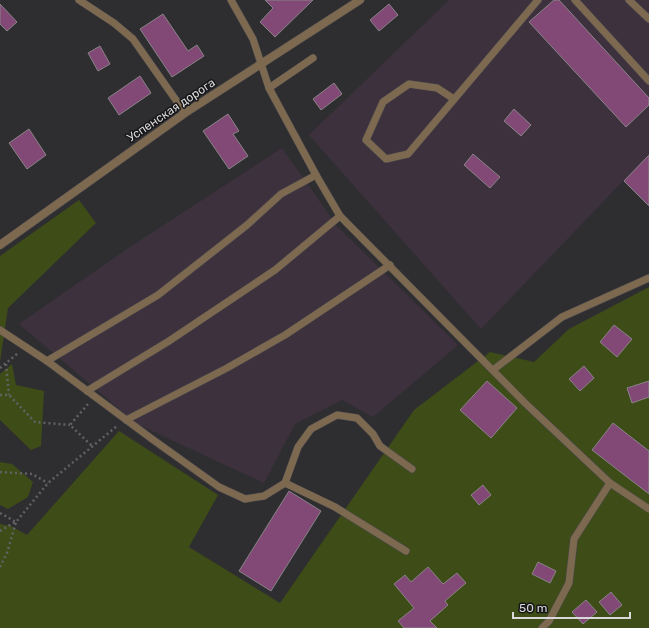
<svg xmlns="http://www.w3.org/2000/svg" width="649" height="628" font-family="Rubik,sans-serif">
	<rect width="100%" height="100%" fill="#2e2e31"/>
	<g fill="#3e313e">
		<polygon points="449,0 649,0 649,204 648,205 623,181 481,329 309,135"/>
		<polygon points="282,148 337,226 458,345 373,417 342,400 295,424 264,483 137,424 19,324 130,247"/>
	</g>
	<g fill="#3e4c17">
		<polygon points="79,200 96,223 8,308 0,362 0,256"/>
		<polygon points="649,287 649,628 0,628 0,524 11,526 27,535 119,431 218,495 189,547 280,603 414,410 490,352 534,362 569,329"/>
		<polygon points="12,364 16,385 44,391 41,446 31,450 0,420 0,374"/>
		<polygon points="0,462 12,464 33,482 28,497 8,509 0,505"/>
	</g>
	<g fill="#824976" stroke="#888487">
		<polygon points="265,0 313,0 275,37 260,22 273,8"/>
		<polygon points="554,0 559,0 649,98 649,105 626,127 529,22"/>
		<polygon points="0,4 17,22 7,31 0,24"/>
		<polygon points="389,4 398,15 379,31 370,20"/>
		<polygon points="163,14 188,51 197,45 204,56 172,77 140,29"/>
		<polygon points="100,46 110,64 98,71 88,53"/>
		<polygon points="140,76 151,93 119,115 108,98"/>
		<polygon points="334,83 342,94 321,110 313,99"/>
		<polygon points="514,109 531,125 521,136 504,121"/>
		<polygon points="228,114 239,131 233,134 248,156 229,169 203,131"/>
		<polygon points="29,129 46,155 27,169 9,143"/>
		<polygon points="473,154 500,177 490,188 464,165"/>
		<polygon points="649,155 649,206 624,181"/>
		<polygon points="614,325 632,339 617,357 600,342"/>
		<polygon points="584,366 594,378 580,391 569,379"/>
		<polygon points="487,381 517,408 491,438 460,410"/>
		<polygon points="649,381 649,397 632,403 627,388"/>
		<polygon points="613,423 649,451 649,494 592,450"/>
		<polygon points="483,485 491,495 479,505 471,495"/>
		<polygon points="289,491 321,511 271,591 239,571"/>
		<polygon points="538,562 556,571 550,583 532,574"/>
		<polygon points="428,567 443,584 457,573 466,583 445,601 448,605 430,621 437,628 404,628 398,621 414,608 394,584 405,575 411,582"/>
		<polygon points="611,592 622,605 610,615 599,602"/>
		<polygon points="586,600 597,612 583,624 572,612"/>
	</g>
	<g fill="none" stroke-linecap="round" stroke-linejoin="round">
		<defs>
			<g id="lane">
				<polyline points="79,0 114,23 133,39 185,113"/>
				<polyline points="231,0 253,39 269,88 316,175 340,216 525,403 610,483 649,509"/>
				<polyline points="575,0 649,81"/>
				<polyline points="629,0 649,19"/>
				<polyline points="269,88 313,58"/>
				<polyline points="454,99 437,88 409,84 383,102 366,140 386,159 408,154 538,0"/>
				<polyline points="0,330 47,361 152,439 219,487 245,499 264,496 285,483 335,507 406,551"/>
				<polyline points="47,361 158,295 247,225 281,194 316,175"/>
				<polyline points="493,370 562,317 649,278"/>
				<polyline points="87,391 169,341 275,270 340,216"/>
				<polyline points="126,420 227,368 285,335 390,265"/>
				<polyline points="285,483 298,447 311,429 337,415 357,418 373,434 380,446 412,469"/>
				<polyline points="542,628 549,621 569,583 574,539 610,483"/>
			</g>
			<polyline id="street" points="0,245 185,113 360,0"/>
		</defs>
		<use href="#lane" stroke="#49494c" stroke-width="8"/>
		<use href="#street" stroke="#49494c" stroke-width="9"/>
		<g stroke="#626265" stroke-width="2.5" stroke-dasharray="2 3" stroke-linecap="butt">
			<polyline points="6,364 9,395"/>
			<polyline points="0,368 17,354"/>
			<polyline points="0,395 9,395 35,422 70,425"/>
			<polyline points="88,404 70,425 92,446"/>
			<polyline points="0,472 32,474 48,483"/>
			<polyline points="0,513 16,522 48,483 117,426"/>
			<polyline points="0,531 15,522"/>
			<polyline points="0,567 7,553 16,522"/>
		</g>
		<use href="#lane" stroke="#7d6850" stroke-width="7"/>
		<use href="#street" stroke="#7d6850" stroke-width="8"/>
	</g>
	<g text-anchor="middle" stroke-width="3" stroke-linejoin="round" paint-order="stroke">
		<g font-size="12" fill="#d9d9db" stroke="#161618">
			<text transform="translate(171 110) rotate(-34)" y="4">Успенская дорога</text>
		</g>
	</g>
	<path d="M513 612v6h117v-6" fill="none" stroke="#d9d9db" stroke-width="2"/>
	<text x="519" y="612" font-size="12" fill="#d9d9db" stroke="#161618" stroke-width="3" paint-order="stroke">50 m</text>
</svg>
